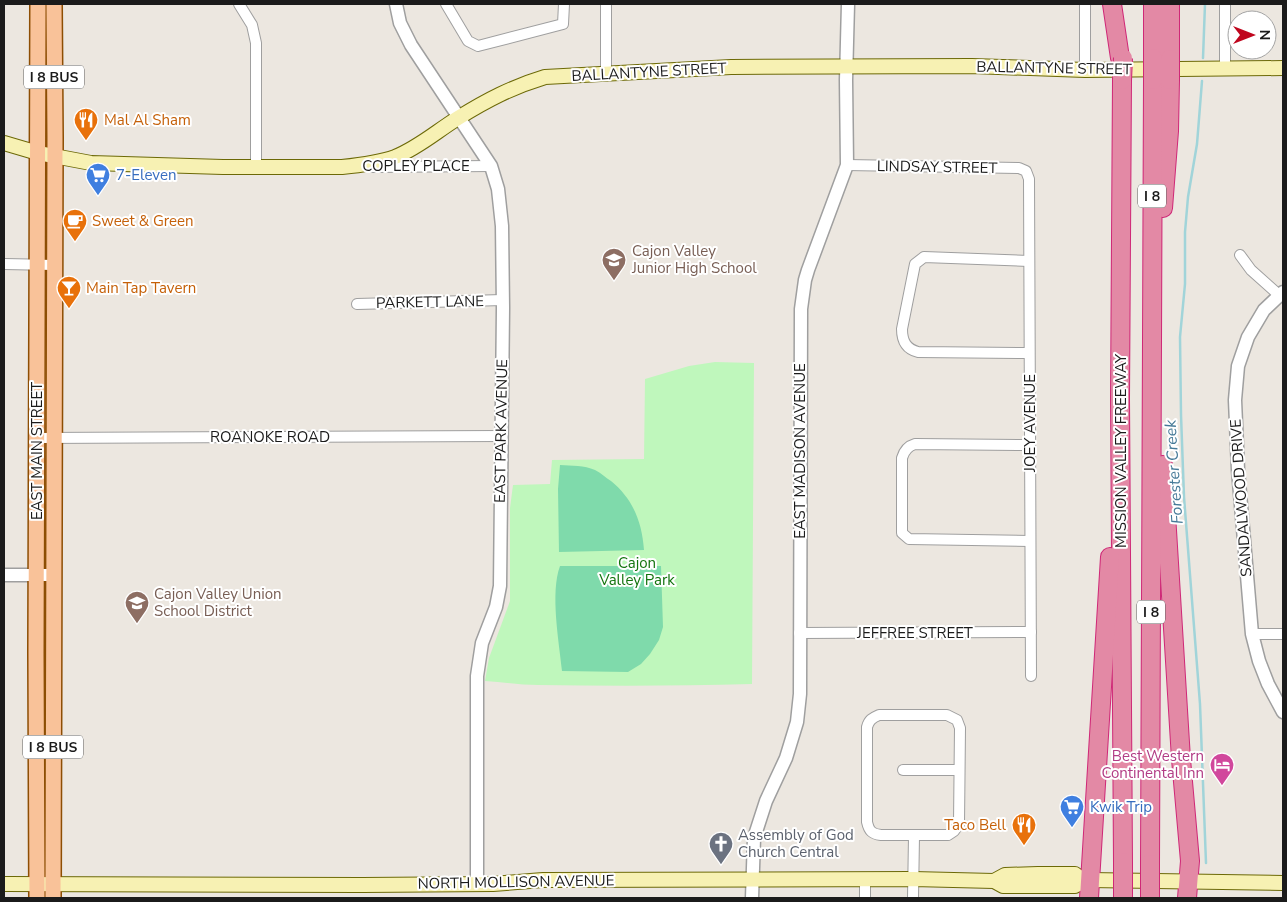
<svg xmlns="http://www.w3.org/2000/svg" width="1287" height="902" font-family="'Nunito Sans',sans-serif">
	<rect width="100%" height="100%" fill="#ece7e0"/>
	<path fill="#bff7bc" d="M715,362L754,363L752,684C681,686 610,686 538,685C521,685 503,682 485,681L489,658L510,601V508L513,485L550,484L552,460L644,459L645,379L689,366Z"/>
	<g fill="#7fdaab">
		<path d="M560,465C572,466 584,465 595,470C601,473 606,478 611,481C633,499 642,522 644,550L559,552L558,489Z"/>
		<path d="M560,566H661L663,627L659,640L650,654L641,664L628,672L562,671C559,641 550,593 560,566Z"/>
	</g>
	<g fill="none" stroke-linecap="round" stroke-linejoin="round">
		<g stroke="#a1d4d9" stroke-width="2.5">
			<polyline points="1203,58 1205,4"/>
			<polyline points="1202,81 1197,144 1188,197 1185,232 1185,284 1180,337 1181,415 1184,497 1200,704 1206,863"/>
		</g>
		<defs>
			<g id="minor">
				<polyline points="239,4 252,25 256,43 256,167"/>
				<polyline points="446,4 468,41 478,46 563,24 564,4"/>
				<polyline points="606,4 606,73"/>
				<polyline points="1085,70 1085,4"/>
				<polyline points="1225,70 1225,4"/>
				<polyline points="847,165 1019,168 1026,171 1029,179 1031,676"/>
				<polyline points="373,167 491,166"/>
				<polyline points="1240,255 1251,270 1279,295"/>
				<polyline points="4,264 54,265"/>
				<polyline points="357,304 503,300"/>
				<path d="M1029,353L918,352C906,349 902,341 902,329L915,264L924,257L1029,261"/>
				<polyline points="38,438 502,436"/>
				<path d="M1030,541L909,539L902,533V458C904,451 908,446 915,444L1030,445"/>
				<polyline points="799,633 1031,632"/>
				<polyline points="1252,634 1283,634"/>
				<path d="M879,715H947L957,720L960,728L959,824L954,831L948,835H881C872,834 869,831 867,822V727C869,720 872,718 879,715Z"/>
				<polyline points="903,770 959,770"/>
				<polyline points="865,898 865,879"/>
				<polyline points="913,898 914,836"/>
			</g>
			<g id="tertiary">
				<polyline points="396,4 400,23 411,45 491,166 498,189 502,226 503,308 500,586 496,607 482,643 477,676 477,884"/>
				<polyline points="1283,292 1264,310 1248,337 1238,366 1235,400 1238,470 1252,634 1259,661 1268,684 1283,712"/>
				<polyline points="4,575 54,575"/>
				<polyline points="752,898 754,838 766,801 786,758 797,722 800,694 801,309 805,280 808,270 847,165 846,80 848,4"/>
			</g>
			<g id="secondary">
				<path d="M4,143L38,153L91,163L223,167H342C360,165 378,163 395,157C418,148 437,131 458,118C487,100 512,87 545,77L731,67L972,66L1085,70L1283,68"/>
				<polyline points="1089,880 1283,883"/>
				<polyline points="4,884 362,885 493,884 543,880 913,879 994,881 1003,886 1075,886 1084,881 1075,874 1038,874 1005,875 994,881"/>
			</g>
			<g id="primary">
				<polyline points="37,898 36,653 38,4"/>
				<polyline points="53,898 55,138 54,4"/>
			</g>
			<g id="motorway">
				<polyline points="1112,4 1120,58"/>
				<polyline points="1170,4 1170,59"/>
				<polyline points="1153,58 1153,4"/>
				<polyline points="1122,80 1120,399 1123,862"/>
				<polyline points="1163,208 1169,131 1170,80"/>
				<polyline points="1163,465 1181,759 1190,861 1187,898"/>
				<polyline points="1150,864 1153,80"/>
				<polyline points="1089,898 1110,557"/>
			</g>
		</defs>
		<use href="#minor" stroke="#9f9f9f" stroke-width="12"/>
		<use href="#tertiary" stroke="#9f9f9f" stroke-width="15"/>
		<use href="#secondary" stroke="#6c6907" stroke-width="16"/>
		<use href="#primary" stroke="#8d4e04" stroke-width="18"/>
		<use href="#motorway" stroke="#cf2877" stroke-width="20"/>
		<use href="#minor" stroke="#fff" stroke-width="10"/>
		<use href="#tertiary" stroke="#fff" stroke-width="12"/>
		<use href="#secondary" stroke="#f7f1b3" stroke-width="14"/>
		<use href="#primary" stroke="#f9c299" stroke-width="15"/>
		<use href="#motorway" stroke="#e389a5" stroke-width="18"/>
		<defs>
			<g id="motorway-bridge">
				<polyline points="1153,58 1153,80"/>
				<polyline points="1170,59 1170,80"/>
				<polyline points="1122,80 1123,58"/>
				<polyline points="1123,862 1123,898"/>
				<polyline points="1150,864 1150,898"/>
			</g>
		</defs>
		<use href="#motorway-bridge" stroke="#cf2877" stroke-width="20" stroke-linecap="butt"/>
		<use href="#motorway-bridge" stroke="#e389a5" stroke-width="18"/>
	</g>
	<defs>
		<symbol id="restaurant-pin" viewBox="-11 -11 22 30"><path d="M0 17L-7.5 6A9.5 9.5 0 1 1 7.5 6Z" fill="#e8710a" stroke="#fff"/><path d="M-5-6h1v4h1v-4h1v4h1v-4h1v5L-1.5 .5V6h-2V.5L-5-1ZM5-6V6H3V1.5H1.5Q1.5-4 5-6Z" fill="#fff"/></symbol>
		<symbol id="supermarket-pin" viewBox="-11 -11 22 30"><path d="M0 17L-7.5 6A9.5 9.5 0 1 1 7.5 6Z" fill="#3f7fe0" stroke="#fff"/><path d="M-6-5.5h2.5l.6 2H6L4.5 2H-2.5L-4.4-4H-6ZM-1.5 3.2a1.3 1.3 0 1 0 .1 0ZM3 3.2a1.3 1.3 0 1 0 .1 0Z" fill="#fff"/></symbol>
		<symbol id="cafe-pin" viewBox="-11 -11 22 30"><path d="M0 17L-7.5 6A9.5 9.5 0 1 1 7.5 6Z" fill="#e8710a" stroke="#fff"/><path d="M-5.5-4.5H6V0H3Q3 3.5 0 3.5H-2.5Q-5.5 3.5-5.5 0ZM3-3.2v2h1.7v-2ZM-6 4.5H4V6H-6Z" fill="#fff"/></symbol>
		<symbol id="school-pin" viewBox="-11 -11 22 30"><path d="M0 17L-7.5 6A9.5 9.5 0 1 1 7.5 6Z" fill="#8d6e63" stroke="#fff"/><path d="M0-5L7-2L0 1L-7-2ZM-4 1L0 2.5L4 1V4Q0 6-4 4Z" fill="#fff"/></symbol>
		<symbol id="bar-pin" viewBox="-11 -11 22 30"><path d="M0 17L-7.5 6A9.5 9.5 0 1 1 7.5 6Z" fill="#e8710a" stroke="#fff"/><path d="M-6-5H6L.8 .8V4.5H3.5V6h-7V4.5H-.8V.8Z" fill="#fff"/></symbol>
		<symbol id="hotel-pin" viewBox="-11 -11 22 30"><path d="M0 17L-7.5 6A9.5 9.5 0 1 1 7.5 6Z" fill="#d1479c" stroke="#fff"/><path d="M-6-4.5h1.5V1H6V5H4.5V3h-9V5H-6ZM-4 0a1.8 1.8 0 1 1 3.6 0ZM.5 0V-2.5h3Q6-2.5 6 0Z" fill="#fff"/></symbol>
		<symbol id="church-pin" viewBox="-11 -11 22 30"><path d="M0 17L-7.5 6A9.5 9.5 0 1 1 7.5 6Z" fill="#6b7280" stroke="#fff"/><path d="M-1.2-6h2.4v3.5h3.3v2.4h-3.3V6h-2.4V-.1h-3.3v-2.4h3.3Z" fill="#fff"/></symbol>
	</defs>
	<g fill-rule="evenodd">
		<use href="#restaurant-pin" x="72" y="106" width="28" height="38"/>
		<use href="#supermarket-pin" x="84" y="161" width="28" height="38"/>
		<use href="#cafe-pin" x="61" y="207" width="28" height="38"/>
		<use href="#school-pin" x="600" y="246" width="28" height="38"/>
		<use href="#bar-pin" x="55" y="274" width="28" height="38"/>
		<use href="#school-pin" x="123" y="589" width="28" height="38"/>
		<use href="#hotel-pin" x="1208" y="751" width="28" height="38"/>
		<use href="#supermarket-pin" x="1058" y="793" width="28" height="38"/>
		<use href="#restaurant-pin" x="1010" y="811" width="28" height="38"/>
		<use href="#church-pin" x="707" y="830" width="28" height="38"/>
	</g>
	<g text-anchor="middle" stroke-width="4" stroke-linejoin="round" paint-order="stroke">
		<g fill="#fff" stroke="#5f5f5f" stroke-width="1">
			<rect x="24" y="65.5" width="60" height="23" rx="4"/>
			<rect x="1138" y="184.5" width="28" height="23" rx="4"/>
			<rect x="1137" y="600.5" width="28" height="23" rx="4"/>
			<rect x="23" y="735.5" width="60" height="23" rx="4"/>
		</g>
		<g font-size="14" font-weight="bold" fill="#1b1b1b">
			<text x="54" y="82">I 8 BUS</text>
			<text x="1152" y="201">I 8</text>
			<text x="1151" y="617">I 8</text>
			<text x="53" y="752">I 8 BUS</text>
		</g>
		<g font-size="15" fill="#1b1b1b" stroke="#fff">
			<text transform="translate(1054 68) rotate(1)" y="5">BALLANTYNE STREET</text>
			<text transform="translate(649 72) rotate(-3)" y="5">BALLANTYNE STREET</text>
			<text x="416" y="171">COPLEY PLACE</text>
			<text transform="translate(937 167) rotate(1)" y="5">LINDSAY STREET</text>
			<text transform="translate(430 302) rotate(-1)" y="5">PARKETT LANE</text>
			<text transform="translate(1030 423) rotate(-90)" y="5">JOEY AVENUE</text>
			<text transform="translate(501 431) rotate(-89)" y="5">EAST PARK AVENUE</text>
			<text x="270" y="442">ROANOKE ROAD</text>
			<text transform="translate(37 451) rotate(-90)" y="5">EAST MAIN STREET</text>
			<text transform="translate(800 451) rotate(-90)" y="5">EAST MADISON AVENUE</text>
			<text transform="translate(1121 451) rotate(-90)" y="5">MISSION VALLEY FREEWAY</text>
			<text transform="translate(1241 498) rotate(-94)" y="5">SANDALWOOD DRIVE</text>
			<text x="915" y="638">JEFFREE STREET</text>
			<text transform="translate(516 882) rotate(-1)" y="5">NORTH MOLLISON AVENUE</text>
		</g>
		<g font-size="15" fill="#c56008" stroke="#fff" text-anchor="start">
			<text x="104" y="125">Mal Al Sham</text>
			<text x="92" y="226">Sweet &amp; Green</text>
			<text x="86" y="293">Main Tap Tavern</text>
			<text x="1006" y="830" text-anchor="end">Taco Bell</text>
		</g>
		<g font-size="15" fill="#366cbe" stroke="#fff" text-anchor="start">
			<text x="116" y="180">7-Eleven</text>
			<text x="1090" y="812">Kwik Trip</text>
		</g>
		<g font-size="15" fill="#785e54" stroke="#fff" text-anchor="start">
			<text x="632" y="256">Cajon Valley<tspan x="632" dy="17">Junior High School</tspan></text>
			<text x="154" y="599">Cajon Valley Union<tspan x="154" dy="17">School District</tspan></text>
		</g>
		<g font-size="15" fill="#13740e" stroke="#fff">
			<text x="637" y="568">Cajon<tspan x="637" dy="17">Valley Park</tspan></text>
		</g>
		<g font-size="15" fill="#b23c85" stroke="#fff" text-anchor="end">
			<text x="1204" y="761">Best Western<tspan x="1204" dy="17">Continental Inn</tspan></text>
		</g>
		<g font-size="15" fill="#5b616d" stroke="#fff" text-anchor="start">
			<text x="738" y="840">Assembly of God<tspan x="738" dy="17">Church Central</tspan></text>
		</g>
		<g font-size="16" font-style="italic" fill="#457997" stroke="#fff">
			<text transform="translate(1173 472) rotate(-94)" y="6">Forester Creek</text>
		</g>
	</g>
	<rect width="1287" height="902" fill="none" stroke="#1b1b1b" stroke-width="10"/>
	<g transform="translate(1252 35) rotate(90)"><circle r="24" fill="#ffffff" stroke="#a4a4a4"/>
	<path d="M0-4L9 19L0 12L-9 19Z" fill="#c0061e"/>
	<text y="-8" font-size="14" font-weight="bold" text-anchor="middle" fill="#1b1b1b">N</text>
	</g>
</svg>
